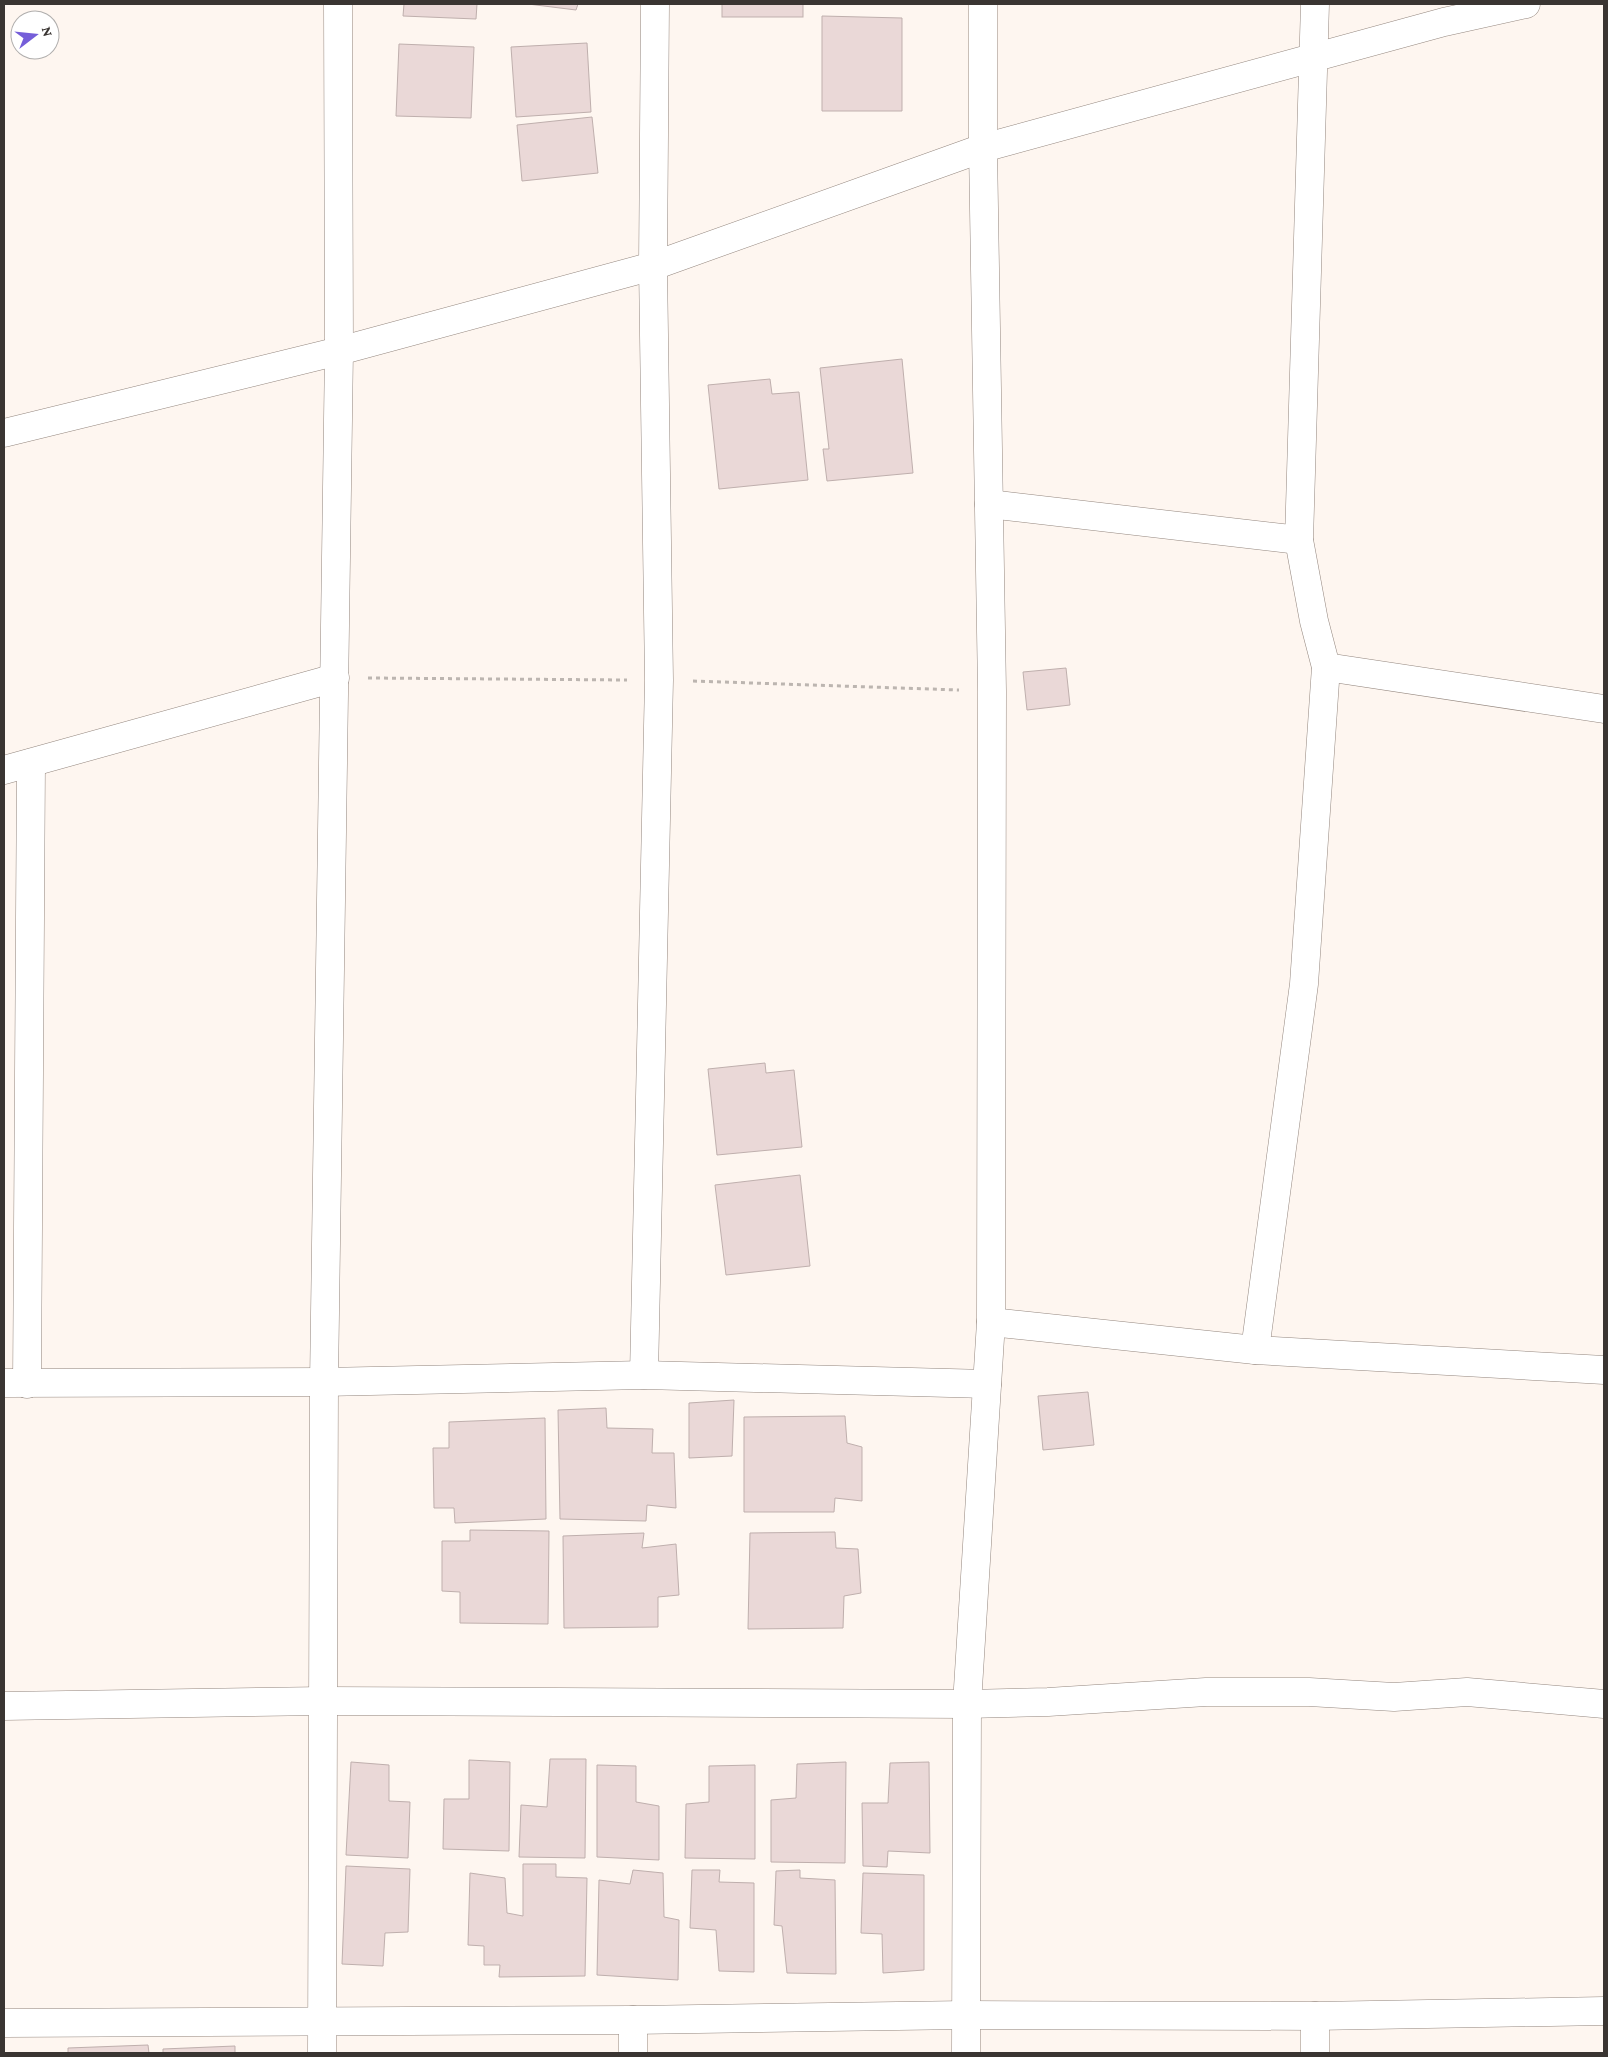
<svg xmlns="http://www.w3.org/2000/svg" width="1608" height="2057" font-family="'Crimson Pro',serif">
	<rect width="100%" height="100%" fill="#fef6f0"/>
	<g fill="#ead8d7" stroke="#bfafad">
		<polygon points="404,4 477,4 476,19 403,16"/>
		<polygon points="528,4 578,4 576,10"/>
		<rect x="722" y="4" width="81" height="13"/>
		<polygon points="822,16 902,18 902,111 822,111"/>
		<polygon points="587,43 591,112 516,117 511,47"/>
		<polygon points="399,44 474,47 471,118 396,116"/>
		<polygon points="592,117 598,173 522,181 517,125"/>
		<polygon points="902,359 913,473 827,481 823,449 829,449 820,368"/>
		<polygon points="770,379 772,394 799,392 808,480 719,489 708,385"/>
		<polygon points="1066,668 1070,705 1027,710 1023,672"/>
		<polygon points="765,1063 766,1073 794,1070 802,1147 717,1155 708,1069"/>
		<polygon points="800,1175 810,1266 726,1275 715,1185"/>
		<polygon points="1088,1392 1094,1445 1043,1450 1038,1396"/>
		<polygon points="734,1400 732,1456 689,1458 689,1403"/>
		<polygon points="606,1408 607,1428 653,1429 652,1453 674,1453 676,1508 647,1505 646,1521 560,1519 558,1410"/>
		<polygon points="845,1416 847,1443 862,1447 862,1501 835,1498 834,1512 744,1512 744,1417"/>
		<polygon points="545,1418 546,1519 455,1523 454,1508 434,1508 433,1448 449,1448 449,1422"/>
		<polygon points="470,1530 549,1531 548,1624 460,1623 460,1592 442,1591 442,1541 470,1541"/>
		<polygon points="835,1532 836,1548 858,1549 861,1593 844,1596 843,1628 748,1629 750,1533"/>
		<polygon points="644,1533 642,1548 676,1544 679,1595 658,1597 658,1627 564,1628 563,1536"/>
		<polygon points="550,1759 586,1759 585,1858 519,1857 521,1805 547,1807"/>
		<polygon points="469,1760 510,1762 509,1851 443,1849 444,1799 469,1799"/>
		<polygon points="351,1762 389,1765 389,1801 410,1802 408,1858 346,1855"/>
		<polygon points="846,1762 845,1863 771,1862 771,1800 796,1798 797,1764"/>
		<polygon points="929,1762 930,1853 888,1851 887,1867 863,1866 862,1803 888,1803 890,1763"/>
		<polygon points="597,1765 636,1766 636,1802 659,1806 659,1860 597,1857"/>
		<polygon points="755,1765 755,1859 685,1858 686,1804 709,1802 709,1766"/>
		<polygon points="523,1864 556,1864 556,1877 587,1878 585,1976 499,1977 500,1965 484,1965 484,1946 468,1945 470,1873 505,1878 507,1913 523,1916"/>
		<polygon points="346,1866 410,1869 408,1932 385,1933 383,1966 342,1964"/>
		<polygon points="633,1870 663,1873 664,1917 679,1920 678,1980 597,1975 599,1880 630,1884"/>
		<polygon points="692,1870 720,1870 719,1882 754,1883 754,1972 719,1971 716,1930 690,1928"/>
		<polygon points="800,1870 800,1878 835,1880 836,1974 787,1973 782,1926 774,1925 776,1871"/>
		<polygon points="863,1873 924,1875 924,1970 883,1973 882,1934 861,1933"/>
		<polygon points="148,2045 149,2053 68,2053 68,2048"/>
		<polygon points="235,2046 235,2053 163,2053 163,2049"/>
	</g>
	<g fill="none" stroke-linecap="round" stroke-linejoin="round">
		<defs>
			<g id="minor">
				<polyline points="4,433 339,351 653,266 983,148 1444,22 1526,4"/>
				<polyline points="989,504 1299,540"/>
				<polyline points="1326,667 1604,709"/>
				<polyline points="4,770 335,678"/>
				<polyline points="991,1322 1255,1350 1604,1370"/>
				<polyline points="1255,1350 1304,984 1326,667 1314,621 1299,540 1315,4"/>
				<polyline points="644,1375 659,680 653,266 655,4"/>
				<polyline points="4,1383 324,1382 644,1375 987,1384"/>
				<polyline points="27,1384 31,763"/>
				<polyline points="4,1706 323,1701 967,1704 1048,1702 1206,1692 1309,1692 1394,1697 1467,1692 1604,1704"/>
				<polyline points="633,2020 633,2053"/>
				<polyline points="4,2023 633,2020 965,2015 1315,2016 1604,2011"/>
				<polyline points="322,2053 324,1382 339,351 338,4"/>
				<polyline points="966,2053 967,1704 991,1322 992,691 983,148 983,4"/>
				<polyline points="1315,2053 1315,2016"/>
			</g>
		</defs>
		<use href="#minor" stroke="#94877f" stroke-width="29"/>
		<g stroke="#bcb5b0" stroke-width="3" stroke-dasharray="4 4" stroke-linecap="butt">
			<polyline points="368,678 627,680"/>
			<polyline points="693,681 959,690"/>
		</g>
		<use href="#minor" stroke="#fff" stroke-width="28"/>
	</g>
	<rect width="1608" height="2057" fill="none" stroke="#3a3532" stroke-width="10"/>
	<g transform="translate(35 35) rotate(74)"><circle r="24" fill="#ffffff" stroke="#b0aead"/>
	<path d="M0-4L9 19L0 12L-9 19Z" fill="#755ed9"/>
	<text y="-8" font-size="14" font-weight="bold" text-anchor="middle" fill="#3a3532">N</text>
	</g>
</svg>
